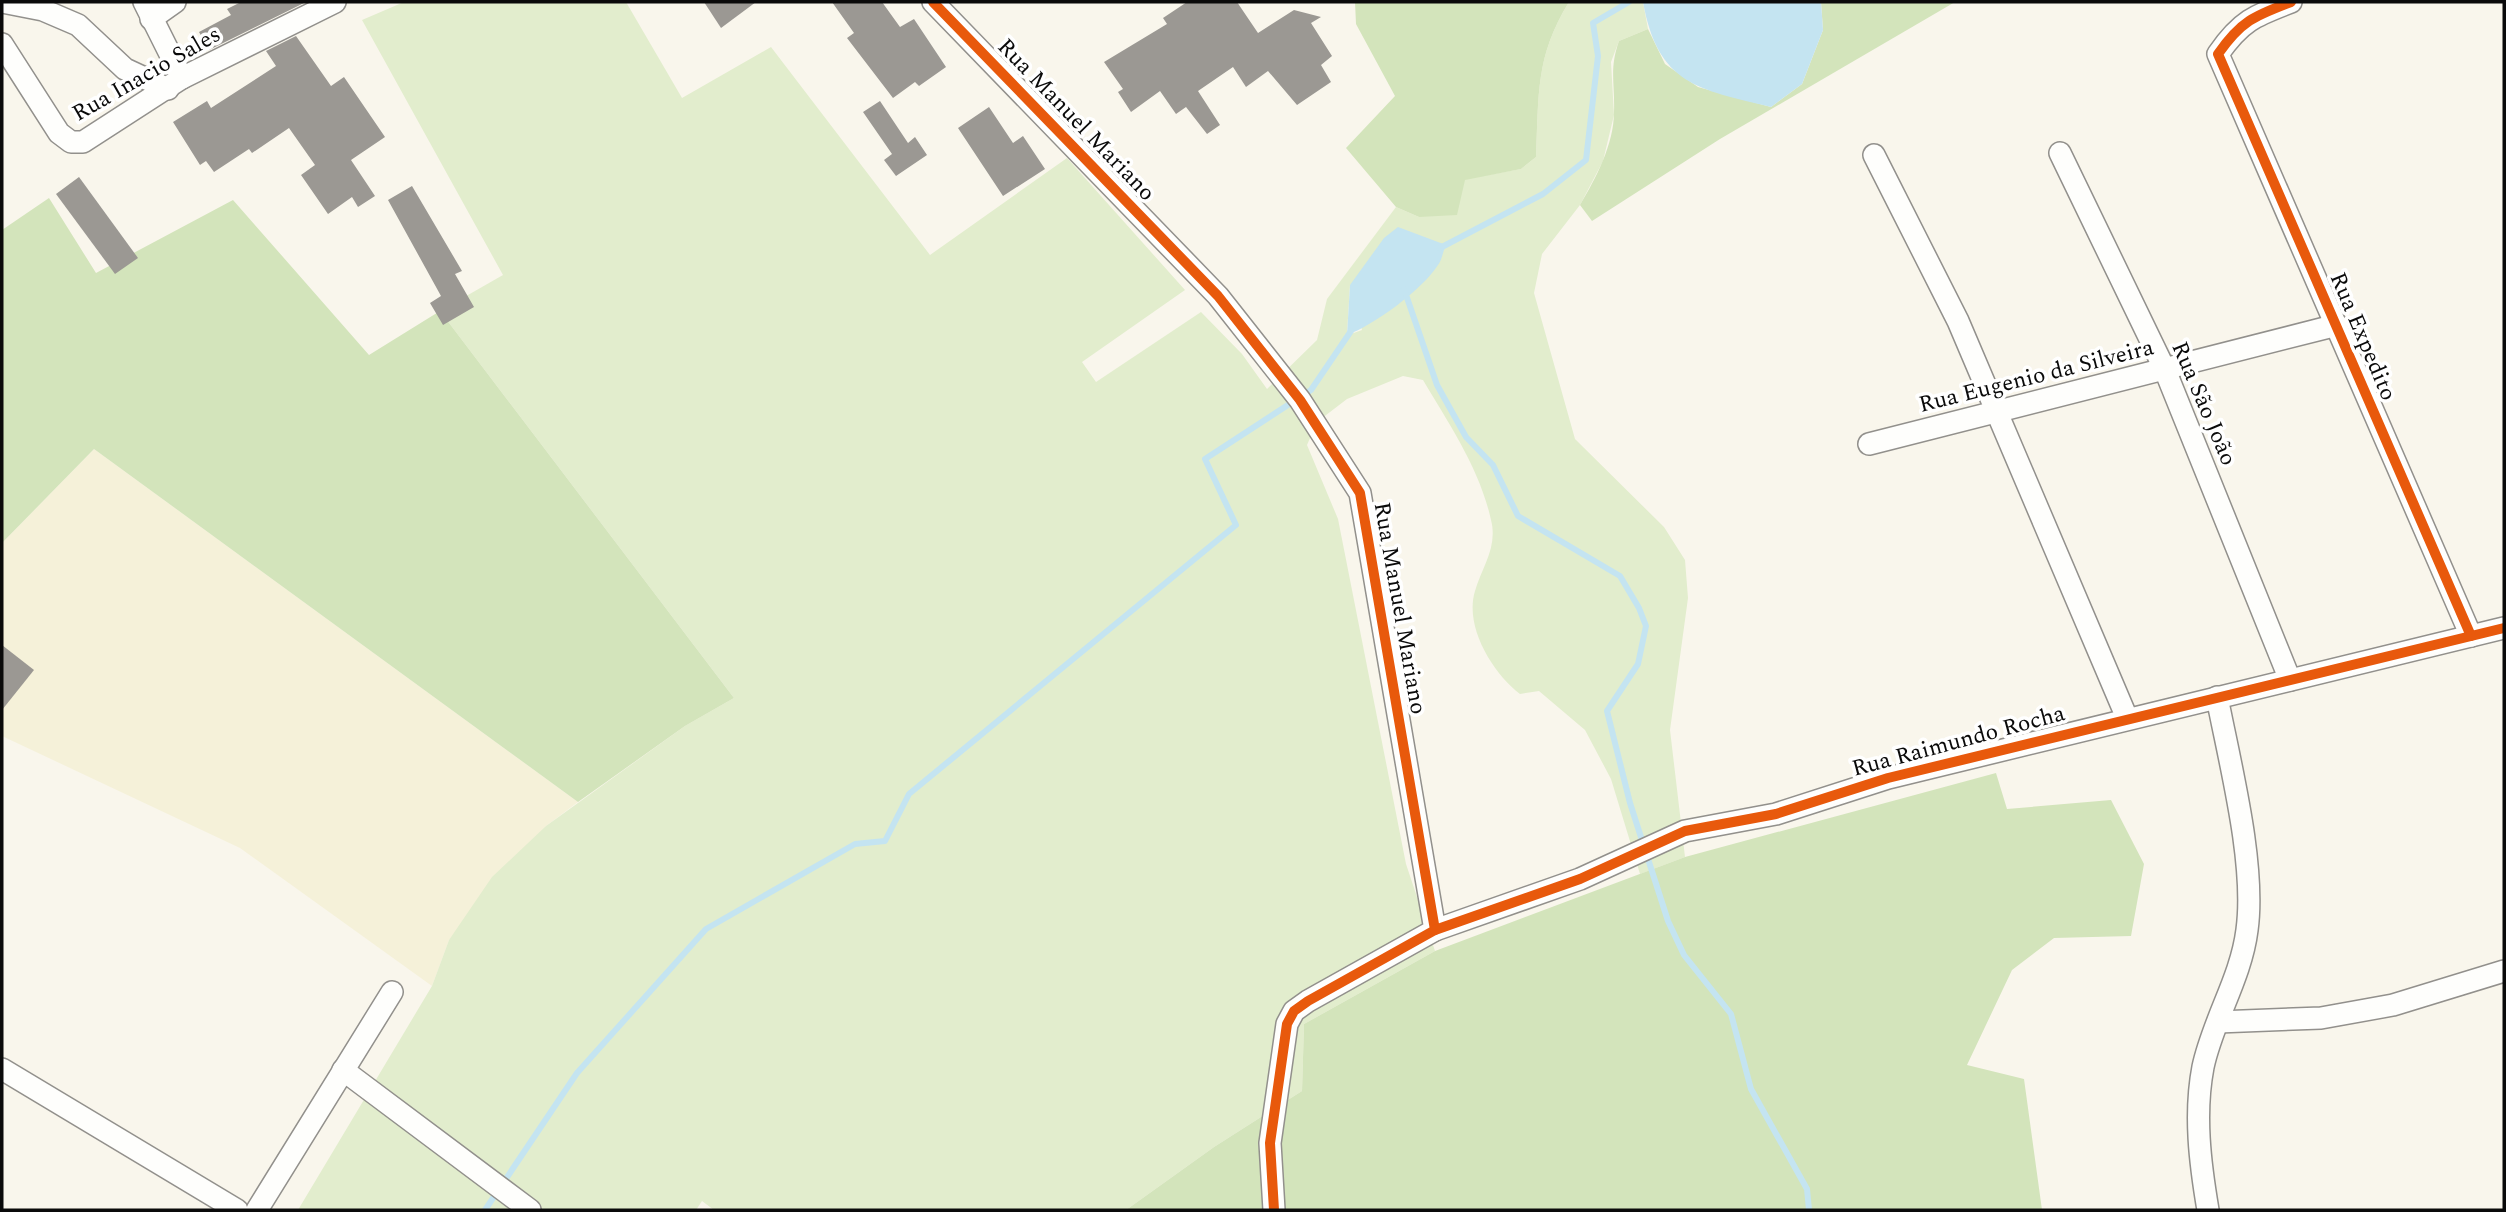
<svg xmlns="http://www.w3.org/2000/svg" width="2506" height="1212" font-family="Spectral,serif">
	<rect width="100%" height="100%" fill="#f9f6ec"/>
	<polygon fill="#f5f1d9" points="94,449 578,802 546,826 449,940 432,986 240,848 2,736 2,543"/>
	<path fill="#e2edcd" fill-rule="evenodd" d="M404,2H626L682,98L771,47L930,255L1067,158L1185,290L1082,362L1096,382L1201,312L1242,354L1267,389L1317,340L1327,299L1396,207L1419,217L1465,179L1521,169L1536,157C1539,95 1535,57 1569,2H1643L1648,29L1619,41L1611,62L1614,115L1603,161L1580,205L1542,254L1534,293L1575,439L1664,527L1685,560L1688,598L1670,730L1685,857L1640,874L1611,779L1585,730L1539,691L1520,694C1493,673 1464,627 1475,591C1482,567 1498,547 1491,520C1480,469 1449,424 1423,380L1403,376L1347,399L1317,422L1307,445L1338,519L1406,864L1435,951L1304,1024L1302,1091L1214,1147L1126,1210H714L702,1201L696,1210H298L432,986L449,940L492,877L546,826L685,726L734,698L440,311L503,275L362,20ZM1350,285L1362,330L1348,335L1347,334Z"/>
	<g fill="#d3e4bb">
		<path d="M1355,2H1569C1535,57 1539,95 1536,157L1521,169L1465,180L1457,215L1419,217L1396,207L1346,148L1395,96L1356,24Z"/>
		<path d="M1821,2H1955L1720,139L1592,221L1580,205C1596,178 1614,144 1614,112C1615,83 1609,69 1619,41L1648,29L1665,64L1698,87L1771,107L1802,84L1823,30Z"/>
		<polygon points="49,198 96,273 233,200 369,355 440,311 734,698 685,726 578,802 94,449 2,543 2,230"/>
		<polygon points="1996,773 2007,809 2111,800 2144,864 2131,936 2054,938 2012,970 1967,1065 2024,1079 2042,1210 1126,1210 1214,1147 1302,1091 1304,1024 1435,951 1685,857"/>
	</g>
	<g fill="#c4e4f1">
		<path d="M1643,2H1821L1823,30L1802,84L1771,107C1698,89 1658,85 1643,2Z"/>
		<path d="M1398,227L1446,245C1443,251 1442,260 1438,265C1422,290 1374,325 1347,335L1350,285L1384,238Z"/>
	</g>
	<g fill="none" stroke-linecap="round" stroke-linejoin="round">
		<g stroke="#c4e4f1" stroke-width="6">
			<polyline points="1440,248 1543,194 1586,160 1598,56 1593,23 1629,2"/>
			<polyline points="1404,289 1437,385 1466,437 1493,465 1518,516 1620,576 1639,608 1646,626 1638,664 1607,711 1630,803 1668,921 1684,955 1731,1014 1751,1089 1807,1189 1809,1210"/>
			<polyline points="485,1210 577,1073 706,929 855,844 885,841 909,794 1236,525 1205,459 1311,390 1351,331"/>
		</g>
	</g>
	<g fill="#9b9893">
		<polygon points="241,2 306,2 209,50 199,32 231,15 227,9"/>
		<polygon points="704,2 756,2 721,28"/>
		<polygon points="832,2 882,2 900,27 914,19 946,67 919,86 915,82 893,98 847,38 854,33"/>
		<polygon points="1187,2 1237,2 1258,33 1294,10 1321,17 1311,23 1332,56 1321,65 1331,82 1297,105 1268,71 1246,87 1233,67 1198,91 1220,125 1207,134 1186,107 1176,114 1160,91 1131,112 1118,92 1123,89 1104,62 1167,24 1163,18"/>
		<polygon points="296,36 331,86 344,77 385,137 351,160 375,196 358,207 352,197 328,214 301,175 315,165 289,128 252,153 249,149 214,172 206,161 200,165 173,122 207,101 211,108 276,66 266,51"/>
		<polygon points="880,101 908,143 915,137 927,155 896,176 884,160 892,154 863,112"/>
		<polygon points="989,107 1013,143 1023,136 1045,169 1003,196 958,128"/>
		<polygon points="79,177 138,258 115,274 56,194"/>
		<polygon points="412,186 462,271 455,274 474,307 443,325 430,303 441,296 388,200"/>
		<polygon points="2,645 34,670 2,710"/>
	</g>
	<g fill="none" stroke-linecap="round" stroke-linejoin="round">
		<defs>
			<g id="street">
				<polyline points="2,2 43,10 78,25 125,69 168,89"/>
				<polyline points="144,2 182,78"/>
				<polyline points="933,2 1218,296 1300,400 1360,493 1435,930 1308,1001 1294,1011 1287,1024 1270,1143 1274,1210"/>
				<path d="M2291,2C2254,16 2241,21 2218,54L2471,636"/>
				<polyline points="151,19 175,2"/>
				<polyline points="2,44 59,133 71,142 83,142 182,78 335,2"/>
				<polyline points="2060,153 2165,370 2290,680"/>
				<polyline points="1874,155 1958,321 2127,718"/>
				<polyline points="1869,444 2337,325"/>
				<polyline points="1435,930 1580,879 1685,831 1776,814 1888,778 2504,628"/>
				<polyline points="2218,1022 2321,1018 2393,1005 2504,971"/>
				<polyline points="2,1069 237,1210"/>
				<polyline points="343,1070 530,1210"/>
				<polyline points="257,1210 392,992"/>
				<path d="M2208,1210C2200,1163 2194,1114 2203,1067C2213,1020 2241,978 2247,930C2256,864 2230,764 2217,697"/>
			</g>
		</defs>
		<use href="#street" stroke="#92908c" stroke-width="24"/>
		<use href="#street" stroke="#fefefc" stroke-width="21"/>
		<defs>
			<g id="cycleway">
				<polyline points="933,2 1218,296 1300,400 1360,493 1435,930 1308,1001 1294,1011 1287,1024 1270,1143 1274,1210"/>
				<path d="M2291,2C2254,16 2241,21 2218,54L2471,636"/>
				<polyline points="1435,930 1580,879 1685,831 1776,814 1888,778 2504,628"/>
			</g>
		</defs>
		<use href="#cycleway" stroke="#fff" stroke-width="15"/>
		<use href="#cycleway" stroke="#e8590c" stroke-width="10"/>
	</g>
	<g text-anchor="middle" stroke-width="7" stroke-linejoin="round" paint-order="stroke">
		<g font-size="23" fill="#0a0a0a" stroke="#fff">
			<text transform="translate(146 73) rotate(-30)" y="8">Rua Inacio Sales</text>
			<text transform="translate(1077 119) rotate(46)" y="8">Rua Manuel Mariano</text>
			<text transform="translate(2364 336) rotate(67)" y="8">Rua Expedito</text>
			<text transform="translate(2036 375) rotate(-14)" y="8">Rua Eugenio da Silveira</text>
			<text transform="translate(2205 403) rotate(67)" y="8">Rua São João</text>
			<text transform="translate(1401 608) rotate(80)" y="8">Rua Manuel Mariano</text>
			<text transform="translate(1958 740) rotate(-15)" y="8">Rua Raimundo Rocha</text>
		</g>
	</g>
	<rect width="2506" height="1212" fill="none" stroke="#0a0a0a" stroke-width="7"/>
</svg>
